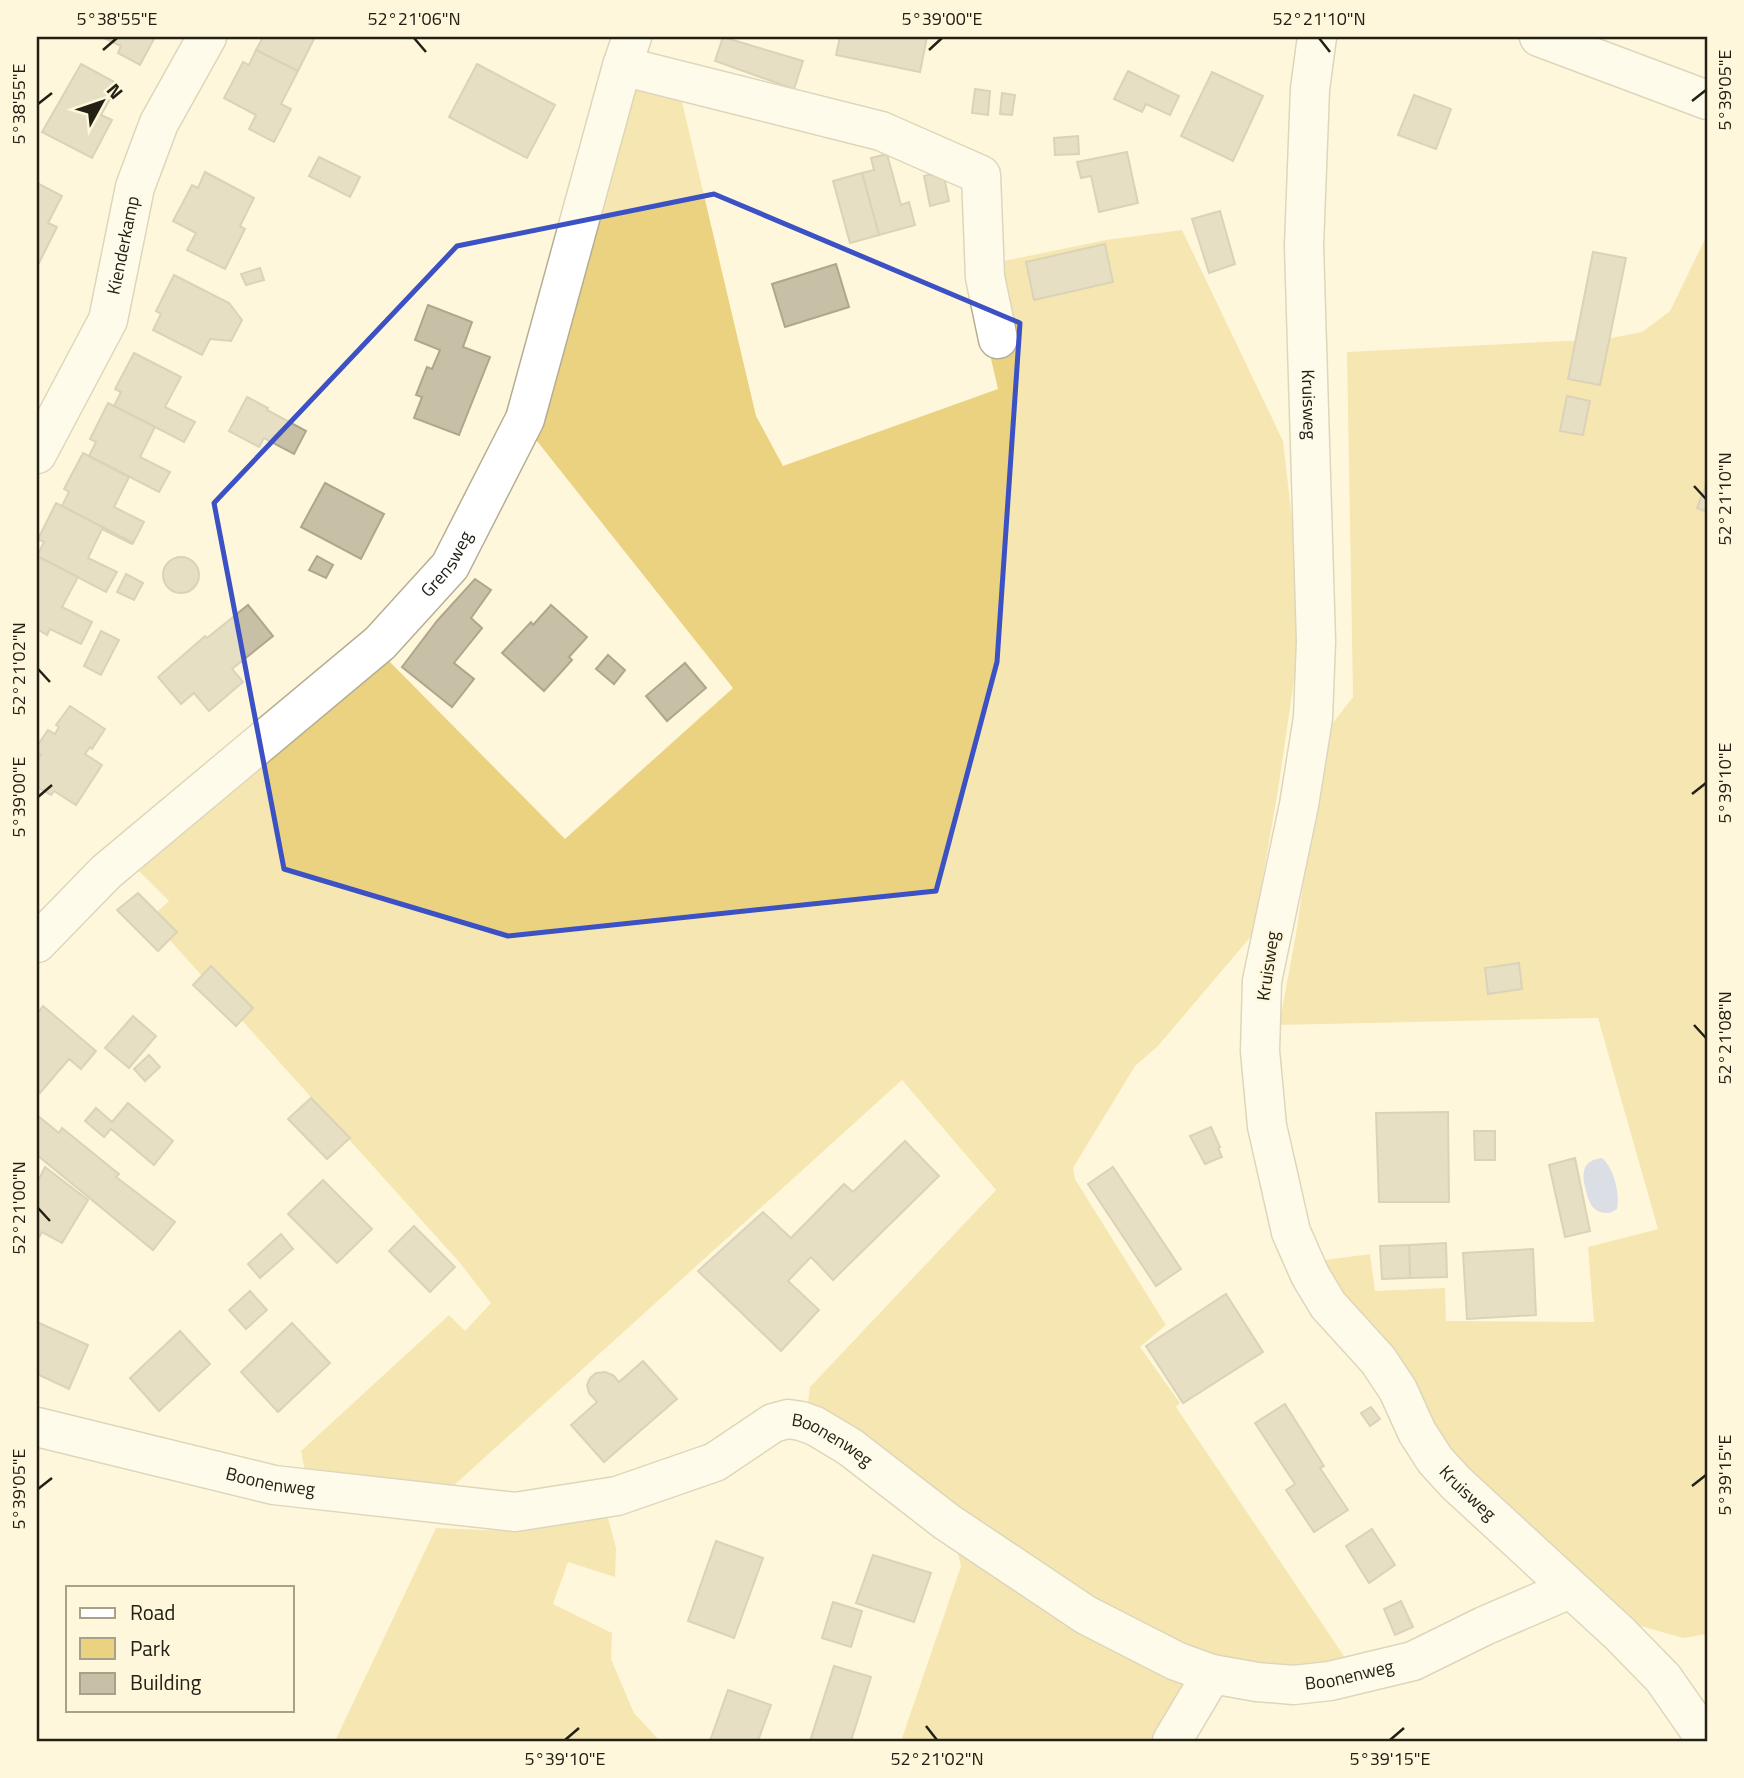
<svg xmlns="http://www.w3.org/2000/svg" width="1744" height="1778" font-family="'Titillium Web',sans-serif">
	<rect width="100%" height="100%" fill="#fff7db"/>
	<g fill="#ead280">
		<polygon points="634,86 682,102 756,416 783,466 998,389 970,268 1106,240 1182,230 1283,441 1297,562 1301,633 1278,790 1253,934 1158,1046 1135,1066 1073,1168 1075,1179 1166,1325 1140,1347 1180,1403 1176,1407 1352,1668 1317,1674 1183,1656 807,1410 810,1387 996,1190 902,1080 441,1497 306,1476 301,1451 449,1315 465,1331 491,1303 460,1263 150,918 169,901 136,868 385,657 565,839 733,688 529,431"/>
		<polygon points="1707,235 1707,1634 1683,1638 1616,1619 1461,1473 1318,1261 1370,1254 1375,1291 1445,1288 1446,1321 1594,1322 1588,1247 1658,1229 1598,1018 1279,1025 1296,934 1325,733 1353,697 1347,352 1606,339 1642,332 1670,311"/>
		<polygon points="607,1514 616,1548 615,1577 568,1562 553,1604 612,1633 611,1659 634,1713 660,1741 335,1741 436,1528 513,1531"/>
		<polygon points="955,1542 1181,1681 1181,1693 1161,1741 901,1741 961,1566"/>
	</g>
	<path fill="#b0c0f2" d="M1602,1158C1614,1168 1620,1194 1617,1209L1610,1213C1592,1214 1589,1203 1585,1187C1581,1171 1584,1160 1602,1158Z"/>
	<g fill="#c8c0a6" stroke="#aea78d" stroke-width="2">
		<polygon points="102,37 155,37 140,65 118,53 121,46"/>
		<polygon points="263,37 315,37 298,71 256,50"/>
		<polygon points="723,37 803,61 794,89 715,61"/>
		<polygon points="840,37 927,37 920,72 836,55"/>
		<polygon points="256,50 298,71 281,104 291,109 274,142 249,129 256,115 224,98 243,62 249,65"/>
		<polygon points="81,64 118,84 101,115 112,120 92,158 42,132"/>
		<polygon points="477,64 555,105 527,158 449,117"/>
		<polygon points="1128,71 1179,96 1170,115 1146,104 1142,112 1114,99"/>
		<polygon points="1212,72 1263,96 1233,161 1181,136"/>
		<polygon points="975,89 990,91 988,115 972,113"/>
		<polygon points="1002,93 1015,95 1012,115 1000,114"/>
		<polygon points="1414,95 1451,109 1436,149 1398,135"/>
		<polygon points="1078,136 1079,154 1055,155 1054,138"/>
		<polygon points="1127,152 1138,203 1099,212 1091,176 1081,178 1077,162"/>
		<polygon points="887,154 901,205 909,202 915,225 879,235 862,173 874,170 871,158"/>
		<polygon points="319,157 360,177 350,197 309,176"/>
		<polygon points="205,172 254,198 240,226 245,229 225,269 187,250 196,233 173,221 192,185 198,188"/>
		<polygon points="943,172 949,201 930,206 924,176"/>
		<polygon points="862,173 879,235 850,243 833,181"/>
		<polygon points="37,183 62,196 48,223 57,227 39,263 37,262"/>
		<polygon points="1220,211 1235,264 1209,273 1192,219"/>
		<polygon points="1105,244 1113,282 1034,300 1026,262"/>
		<polygon points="1593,252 1626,258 1600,385 1568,379"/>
		<polygon points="836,264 849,307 785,327 772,284"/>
		<polygon points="260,268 264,280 246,285 241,274"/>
		<polygon points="174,275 229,303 242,320 231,341 210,339 202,355 153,330 161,314 156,311"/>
		<polygon points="428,305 472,322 463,347 490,357 459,435 414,418 422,397 416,395 427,367 432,369 440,350 415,340"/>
		<polygon points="134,353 181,377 165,407 195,422 184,442 114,406 121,392 115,389"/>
		<polygon points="1567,396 1590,401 1583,435 1560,431"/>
		<polygon points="247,397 268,408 267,410 306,431 294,454 264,438 259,447 229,431"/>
		<polygon points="108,403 155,427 140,457 170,472 159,492 89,456 96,442 90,439"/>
		<polygon points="83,453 129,477 114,507 144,522 133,543 62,506 69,492 64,489"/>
		<polygon points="325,483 384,514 361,559 301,527"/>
		<polygon points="1707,483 1707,512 1697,508"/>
		<polygon points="56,503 133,543 132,544 102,529 88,558 117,572 106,592 37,556 44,542 38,539"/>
		<polygon points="37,556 78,577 62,607 92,622 81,644 50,629 47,635 37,629"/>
		<polygon points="317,556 333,565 326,578 309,570"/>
		<circle cx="181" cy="575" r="18"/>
		<polygon points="126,574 143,583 134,600 117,592"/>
		<polygon points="475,579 491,590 471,618 482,628 454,663 474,679 452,707 402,667 437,621"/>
		<polygon points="248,605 273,636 232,669 243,682 209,711 194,693 181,704 158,677 205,636 207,638"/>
		<polygon points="551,605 587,637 569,657 572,660 544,691 502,653 531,622 533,625"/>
		<polygon points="101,631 119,640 101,675 84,666"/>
		<polygon points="608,655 625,670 614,684 596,669"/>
		<polygon points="685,663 706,688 667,721 646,696"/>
		<polygon points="70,706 105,729 92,749 90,747 85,754 102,765 76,805 54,791 51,795 37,787 37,761 41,755 37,753 37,746 48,730 55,734 59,727 56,725"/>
		<polygon points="138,893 177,932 158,951 117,910"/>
		<polygon points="1519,963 1522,989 1488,994 1485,968"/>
		<polygon points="211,966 253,1008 236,1026 193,985"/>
		<polygon points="43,1006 96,1051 81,1069 69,1059 40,1093 37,1090 37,1014"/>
		<polygon points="133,1016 156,1036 129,1068 105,1048"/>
		<polygon points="149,1055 160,1067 145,1081 134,1069"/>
		<polygon points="311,1098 350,1138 327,1159 288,1119"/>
		<polygon points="128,1103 173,1141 154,1165 111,1129 104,1137 85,1121 96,1108 112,1122"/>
		<polygon points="1448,1112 1449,1202 1379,1202 1376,1113"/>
		<polygon points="37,1115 59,1133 62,1128 119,1174 116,1177 175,1222 153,1250 37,1155"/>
		<polygon points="1211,1127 1220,1147 1218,1148 1222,1157 1205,1164 1190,1136"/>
		<polygon points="1474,1131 1495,1131 1495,1160 1475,1160"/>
		<polygon points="905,1141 939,1176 833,1280 811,1257 788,1281 819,1310 781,1351 698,1271 763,1212 791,1238 844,1184 853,1192"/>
		<polygon points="1575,1158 1590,1231 1565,1237 1549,1165"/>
		<polygon points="45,1167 88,1200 62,1243 42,1232 37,1241 37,1183"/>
		<polygon points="1113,1167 1181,1269 1156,1286 1088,1184"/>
		<polygon points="323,1180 372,1229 337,1263 288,1214"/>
		<polygon points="414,1226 455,1267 430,1292 389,1251"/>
		<polygon points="281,1234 293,1249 260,1278 248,1264"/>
		<polygon points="1446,1243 1447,1277 1410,1278 1409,1245"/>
		<polygon points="1409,1245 1410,1278 1382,1279 1380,1246"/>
		<polygon points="1533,1249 1536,1315 1467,1319 1463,1253"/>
		<polygon points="250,1291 267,1310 246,1329 229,1310"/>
		<polygon points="1226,1294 1263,1352 1183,1403 1146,1346"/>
		<polygon points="37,1322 88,1345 69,1389 37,1374"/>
		<polygon points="292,1323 330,1363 278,1412 241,1372"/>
		<polygon points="180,1331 210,1364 159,1411 130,1378"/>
		<polygon points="643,1361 677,1399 604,1462 571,1425 597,1402 589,1393 587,1385 590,1378 596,1373 605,1372 613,1375 619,1382"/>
		<polygon points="1285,1404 1324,1466 1320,1468 1348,1510 1314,1532 1286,1490 1295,1484 1255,1423"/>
		<polygon points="1371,1407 1380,1419 1370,1426 1361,1413"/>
		<polygon points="1372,1529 1395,1565 1369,1583 1346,1546"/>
		<polygon points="716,1541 763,1558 734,1638 688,1621"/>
		<polygon points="873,1555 931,1573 914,1622 856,1603"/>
		<polygon points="1401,1601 1413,1627 1395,1635 1384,1609"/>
		<polygon points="833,1602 862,1611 851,1647 822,1638"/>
		<polygon points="834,1666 871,1677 851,1741 810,1741"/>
		<polygon points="728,1690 771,1705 758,1741 710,1741"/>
	</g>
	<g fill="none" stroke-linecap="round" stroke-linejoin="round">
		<defs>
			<g id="minor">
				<path id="s1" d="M1317,37L1310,89L1304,246L1316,641L1313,718L1299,805L1262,981L1260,1051L1267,1126L1291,1232L1310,1275L1328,1305L1378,1360L1398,1390L1417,1432L1435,1460L1456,1483L1619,1633L1663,1678L1707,1741"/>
				<polyline points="1539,37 1707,100"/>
				<polyline points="622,66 881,131 981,175 985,277 998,339"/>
				<path id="s2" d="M37,454L108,320L135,187L159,123L207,37"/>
				<path id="s3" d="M37,943L106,872L380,643L450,566L525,419L622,66L632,37"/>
				<path id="s4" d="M37,1427L274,1485L515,1512L617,1496L715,1462L773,1423L788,1419L801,1421L815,1426L850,1447L947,1522L1086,1615L1176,1661L1212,1674L1257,1682L1294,1685L1330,1681L1413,1661L1484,1626L1570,1589"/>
				<polyline points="1172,1741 1212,1674"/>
			</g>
		</defs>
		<use href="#minor" stroke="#b5ae94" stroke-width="41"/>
		<use href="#minor" stroke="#fff" stroke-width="38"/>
	</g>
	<path d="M0 0H1744V1778H0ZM714,194L1020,323L997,662L936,891L508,936L284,869L214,503L457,246Z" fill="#fff7db" fill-opacity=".55" fill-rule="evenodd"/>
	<path fill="none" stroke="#3b51c4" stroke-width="5" stroke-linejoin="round" d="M714,194L1020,323L997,662L936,891L508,936L284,869L214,503L457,246Z"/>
	<path fill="none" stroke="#232016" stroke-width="2.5" d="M414,38L426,52M1319,38L1330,52M103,50L117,38M929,50L942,38M1692,101L1706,90M38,104L52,93M1694,486L1706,499M38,669L50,682M1692,794L1706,783M38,797L52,785M1694,1025L1706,1038M38,1208L50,1221M1692,1486L1706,1475M38,1489L52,1478M926,1726L937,1740M565,1740L579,1728M1390,1740L1404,1728"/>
	<g text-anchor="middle" stroke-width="5" stroke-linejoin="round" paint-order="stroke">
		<g font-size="18" fill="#232016" stroke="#fff7db">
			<text dy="6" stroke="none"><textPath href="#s2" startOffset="228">Kienderkamp</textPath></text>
			<text dy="6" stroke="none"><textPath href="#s1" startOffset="368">Kruisweg</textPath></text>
			<text dy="6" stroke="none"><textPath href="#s3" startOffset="560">Grensweg</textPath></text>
			<text transform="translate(1268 966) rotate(-82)" y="6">Kruisweg</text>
			<text dy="6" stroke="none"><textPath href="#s4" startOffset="828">Boonenweg</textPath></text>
			<text dy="6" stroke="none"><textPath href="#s4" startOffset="240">Boonenweg</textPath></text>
			<text dy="6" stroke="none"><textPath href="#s1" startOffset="1522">Kruisweg</textPath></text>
			<text dy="6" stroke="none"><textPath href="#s4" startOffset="1416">Boonenweg</textPath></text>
		</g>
	</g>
	<rect width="1744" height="1778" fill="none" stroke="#fff7db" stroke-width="77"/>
	<rect x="66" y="1586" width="228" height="126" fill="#fff7db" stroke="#a7a18c" stroke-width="2"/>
	<rect x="80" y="1608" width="35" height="10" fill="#ffffff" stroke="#a7a18c" stroke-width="2"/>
	<text x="130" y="1620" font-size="21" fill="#232016">Road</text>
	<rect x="80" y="1638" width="35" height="21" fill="#ead280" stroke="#a7a18c" stroke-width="2"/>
	<text x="130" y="1656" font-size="21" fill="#232016">Park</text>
	<rect x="80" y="1673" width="35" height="21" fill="#c8c0a6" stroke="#a7a18c" stroke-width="2"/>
	<text x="130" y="1690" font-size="21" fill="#232016">Building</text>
	<g transform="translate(102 102) rotate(50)" stroke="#fff7db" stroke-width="5" paint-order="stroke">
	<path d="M0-5L12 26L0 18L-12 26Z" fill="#232016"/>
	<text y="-10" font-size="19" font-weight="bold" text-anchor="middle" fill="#232016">N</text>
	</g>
	<rect x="38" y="38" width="1668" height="1702" fill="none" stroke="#232016" stroke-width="2.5"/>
	<g font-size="18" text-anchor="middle" fill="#232016">
		<text x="117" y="25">5°38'55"E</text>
		<text x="414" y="25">52°21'06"N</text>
		<text x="942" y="25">5°39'00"E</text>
		<text x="1319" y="25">52°21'10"N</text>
		<text transform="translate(1725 90) rotate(-90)" y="6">5°39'05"E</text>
		<text transform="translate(19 104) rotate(-90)" y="6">5°38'55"E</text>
		<text transform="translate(1725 499) rotate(-90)" y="6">52°21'10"N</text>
		<text transform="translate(19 669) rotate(-90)" y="6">52°21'02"N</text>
		<text transform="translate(1725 783) rotate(-90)" y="6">5°39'10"E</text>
		<text transform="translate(19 797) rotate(-90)" y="6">5°39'00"E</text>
		<text transform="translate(1725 1038) rotate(-90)" y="6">52°21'08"N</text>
		<text transform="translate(19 1208) rotate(-90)" y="6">52°21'00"N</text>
		<text transform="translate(1725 1475) rotate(-90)" y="6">5°39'15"E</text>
		<text transform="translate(19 1489) rotate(-90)" y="6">5°39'05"E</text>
		<text x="565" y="1765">5°39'10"E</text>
		<text x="937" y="1765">52°21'02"N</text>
		<text x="1390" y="1765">5°39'15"E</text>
	</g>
</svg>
